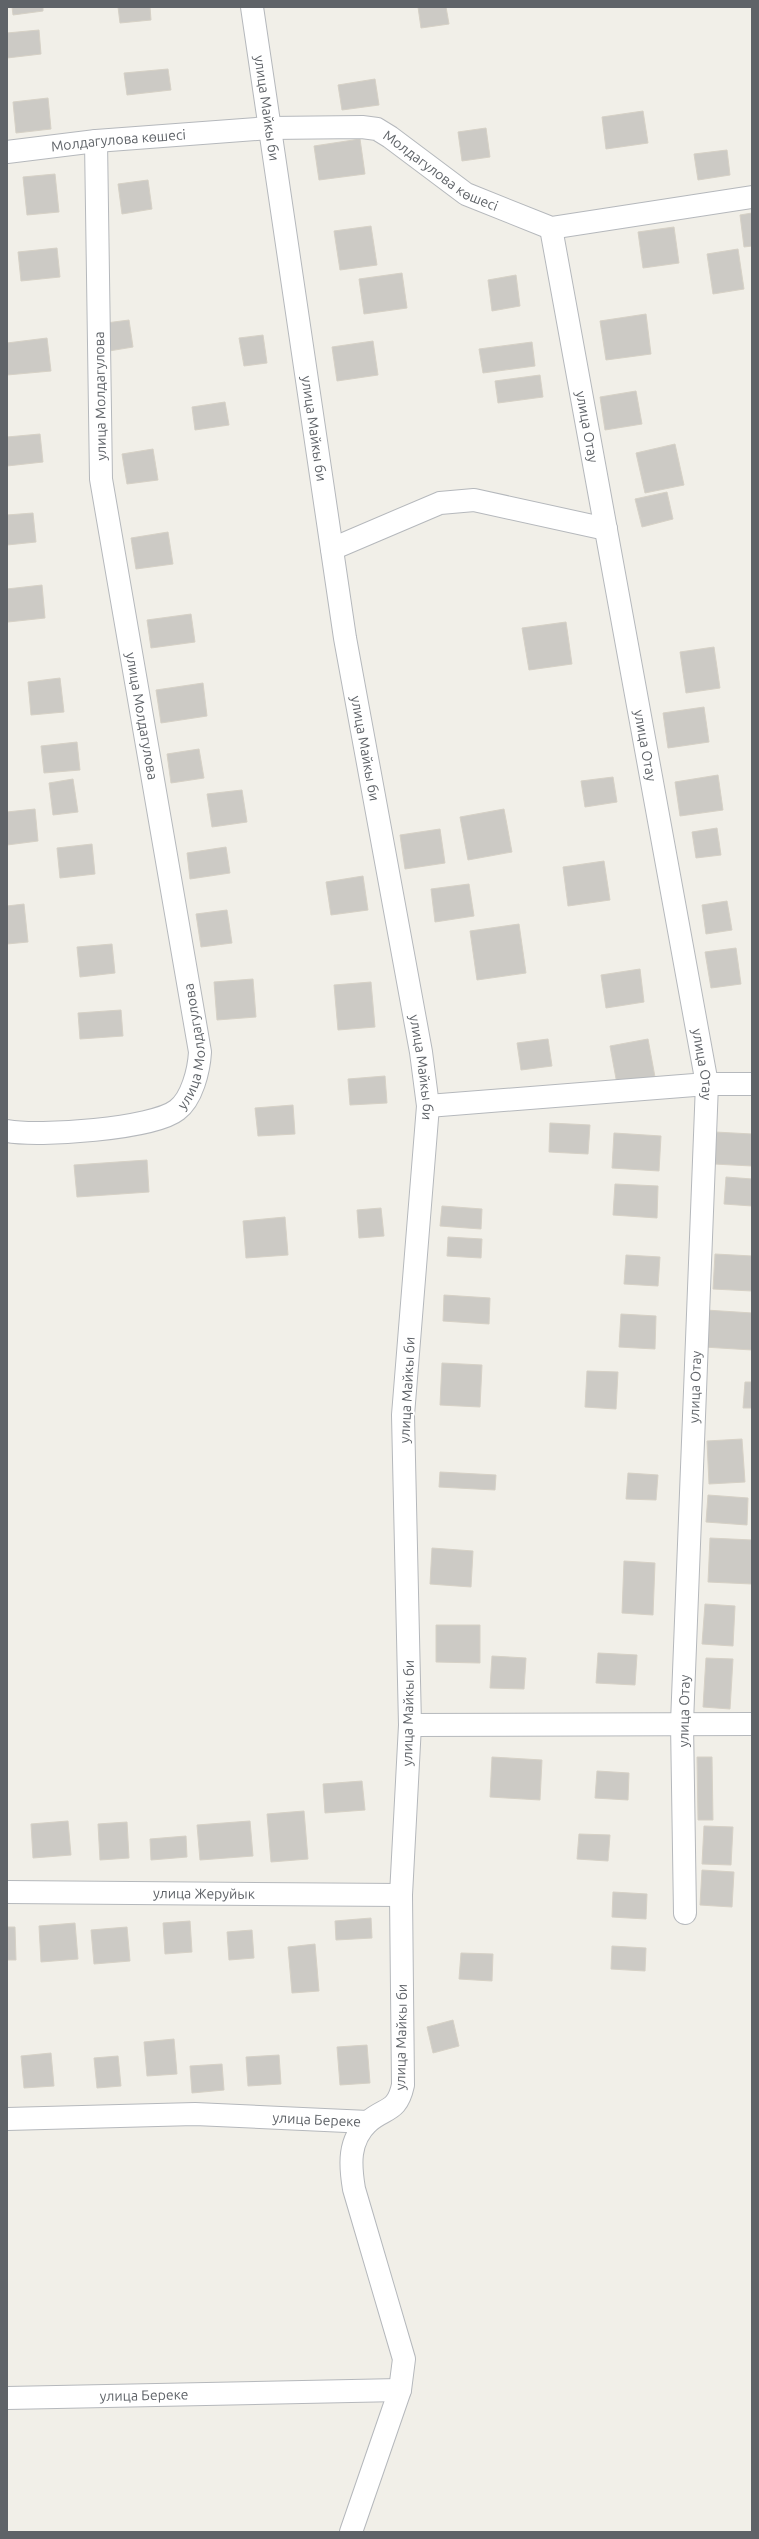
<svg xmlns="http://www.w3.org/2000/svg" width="759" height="2539" font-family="Ubuntu,sans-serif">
	<rect width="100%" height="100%" fill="#f1efe8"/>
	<g fill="#cccac5" stroke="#d6d1c6">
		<polygon points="12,7 43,7 43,11 13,15"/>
		<polygon points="118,7 150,7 151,20 120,23"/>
		<polygon points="418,7 446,7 449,24 421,28"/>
		<polygon points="39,30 41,54 7,58 7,33"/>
		<polygon points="168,69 171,90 127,95 124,73"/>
		<polygon points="375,79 379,105 342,110 338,85"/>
		<polygon points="48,98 51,129 16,133 13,102"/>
		<polygon points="643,111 648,143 606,149 602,117"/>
		<polygon points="486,128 490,157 462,161 458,132"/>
		<polygon points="360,139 365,174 319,180 314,146"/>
		<polygon points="727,150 730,175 698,180 694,154"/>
		<polygon points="55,174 59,212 27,215 23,177"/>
		<polygon points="148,180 152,209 122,214 118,184"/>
		<polygon points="752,213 752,246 744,247 740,215"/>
		<polygon points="371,226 377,265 340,270 334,231"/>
		<polygon points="674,227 679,263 643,268 638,232"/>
		<polygon points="57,248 60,277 21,281 18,252"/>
		<polygon points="738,249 744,289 713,294 707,254"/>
		<polygon points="402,273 407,308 364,314 359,279"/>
		<polygon points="516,275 520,306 492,311 488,280"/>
		<polygon points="646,314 651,354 606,360 600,321"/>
		<polygon points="129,320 133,347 109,351 106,323"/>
		<polygon points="263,335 267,363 244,366 239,338"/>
		<polygon points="47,338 51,371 7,375 7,343"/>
		<polygon points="373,341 378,375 337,381 332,347"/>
		<polygon points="532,342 535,366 483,373 479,349"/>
		<polygon points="540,375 543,397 498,403 495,381"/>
		<polygon points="636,391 642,424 605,430 600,397"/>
		<polygon points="225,402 229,425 195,430 192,407"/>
		<polygon points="40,434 43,462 7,466 7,437"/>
		<polygon points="675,444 684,485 645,493 636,453"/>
		<polygon points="153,449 158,480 127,484 122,454"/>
		<polygon points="667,492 673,519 642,527 635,499"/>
		<polygon points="33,513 36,542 7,545 7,515"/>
		<polygon points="168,532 173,564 136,569 131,538"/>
		<polygon points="42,585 45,618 8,622 7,589"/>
		<polygon points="191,614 195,642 151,648 147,620"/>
		<polygon points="566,622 572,664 529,670 522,628"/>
		<polygon points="714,647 720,688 686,693 680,652"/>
		<polygon points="60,678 64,712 31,715 28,682"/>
		<polygon points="203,683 207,716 161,723 156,690"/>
		<polygon points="704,707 709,742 668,748 663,713"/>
		<polygon points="77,742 80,770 44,773 41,746"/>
		<polygon points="199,749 204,778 171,783 167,754"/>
		<polygon points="718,775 723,810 680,816 675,782"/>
		<polygon points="613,777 617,802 585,807 581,781"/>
		<polygon points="73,779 78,812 53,815 49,783"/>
		<polygon points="242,790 247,822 212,827 207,794"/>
		<polygon points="35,809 38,841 7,845 7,812"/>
		<polygon points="504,809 512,852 468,860 460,817"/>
		<polygon points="717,828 721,855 696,858 692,832"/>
		<polygon points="440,829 445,863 405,869 400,835"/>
		<polygon points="92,844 95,874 60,878 57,848"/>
		<polygon points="226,847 230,873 190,879 187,853"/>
		<polygon points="604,861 610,900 568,906 563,867"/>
		<polygon points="363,876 368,910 331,915 326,882"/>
		<polygon points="469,884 474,916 435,922 431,889"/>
		<polygon points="727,901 732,930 706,934 702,905"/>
		<polygon points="24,904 28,942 7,944 7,906"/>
		<polygon points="227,910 232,943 201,947 196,914"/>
		<polygon points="519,924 526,973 477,980 470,931"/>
		<polygon points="112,944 115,973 80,977 77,947"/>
		<polygon points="736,948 741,984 711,988 705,952"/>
		<polygon points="640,969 644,1002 606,1008 601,975"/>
		<polygon points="253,979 256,1017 217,1020 214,982"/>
		<polygon points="371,982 375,1027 338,1030 334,985"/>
		<polygon points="121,1010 123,1036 80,1039 78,1013"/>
		<polygon points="548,1039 552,1066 521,1070 517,1043"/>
		<polygon points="648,1039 655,1077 617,1084 610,1046"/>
		<polygon points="385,1076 387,1103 350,1105 348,1079"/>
		<polygon points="293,1105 295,1134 258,1136 255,1108"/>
		<polygon points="550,1123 590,1125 588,1154 549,1152"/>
		<polygon points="715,1132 752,1134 752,1166 714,1164"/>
		<polygon points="614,1133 661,1136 659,1171 612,1168"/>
		<polygon points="147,1160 149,1192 77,1197 74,1165"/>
		<polygon points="726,1177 752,1179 752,1206 724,1204"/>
		<polygon points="615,1184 658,1186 657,1218 613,1215"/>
		<polygon points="442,1206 482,1209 481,1229 440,1226"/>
		<polygon points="381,1208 384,1236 359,1238 357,1210"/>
		<polygon points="285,1217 288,1255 246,1258 243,1221"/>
		<polygon points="448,1237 482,1239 481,1258 447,1256"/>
		<polygon points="715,1254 752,1256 752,1291 713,1289"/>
		<polygon points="626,1255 660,1257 658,1286 624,1284"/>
		<polygon points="444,1295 490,1298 489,1324 443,1321"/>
		<polygon points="706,1310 752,1313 752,1350 704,1347"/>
		<polygon points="621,1314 656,1316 655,1349 619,1347"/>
		<polygon points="442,1363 482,1365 480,1407 440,1405"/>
		<polygon points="587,1371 618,1372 616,1409 585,1407"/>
		<polygon points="745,1382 752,1382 752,1408 743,1408"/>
		<polygon points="742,1439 745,1482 709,1484 707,1441"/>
		<polygon points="440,1472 496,1475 495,1490 439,1487"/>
		<polygon points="628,1473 658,1475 656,1500 626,1499"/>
		<polygon points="708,1495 748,1498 747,1525 706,1522"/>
		<polygon points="710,1538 752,1540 752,1584 708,1582"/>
		<polygon points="432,1548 473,1551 471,1587 430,1584"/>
		<polygon points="624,1561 655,1563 653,1615 622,1613"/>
		<polygon points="705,1604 735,1606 733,1646 702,1644"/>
		<polygon points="436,1625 480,1625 480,1663 436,1662"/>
		<polygon points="598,1653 637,1655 635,1685 596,1683"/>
		<polygon points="492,1656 526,1658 524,1689 490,1688"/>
		<polygon points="706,1658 733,1659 730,1709 703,1707"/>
		<polygon points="492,1757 542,1760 540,1800 490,1797"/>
		<polygon points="697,1757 712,1757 713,1820 698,1820"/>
		<polygon points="597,1771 629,1773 628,1800 595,1798"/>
		<polygon points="362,1781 365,1810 325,1813 323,1784"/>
		<polygon points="304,1811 308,1859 271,1862 267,1814"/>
		<polygon points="68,1821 71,1855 33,1858 31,1824"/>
		<polygon points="250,1821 253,1856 200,1860 197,1825"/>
		<polygon points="127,1822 129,1858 100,1860 98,1824"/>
		<polygon points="704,1826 733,1827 731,1865 702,1864"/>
		<polygon points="579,1834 610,1835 608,1861 577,1859"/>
		<polygon points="186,1836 187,1857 151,1860 150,1839"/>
		<polygon points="702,1870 734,1872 732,1907 700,1905"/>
		<polygon points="613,1892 647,1894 646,1919 612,1917"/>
		<polygon points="371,1918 372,1938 336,1940 335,1921"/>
		<polygon points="190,1921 192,1952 165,1954 163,1923"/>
		<polygon points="75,1923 78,1959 41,1962 39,1926"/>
		<polygon points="7,1927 15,1927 16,1960 7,1960"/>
		<polygon points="127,1927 130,1961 94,1964 91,1930"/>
		<polygon points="252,1930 254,1958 229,1960 227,1932"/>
		<polygon points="315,1944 319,1991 292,1993 288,1947"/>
		<polygon points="612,1946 646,1948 645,1971 611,1969"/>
		<polygon points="461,1953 493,1954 492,1981 459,1979"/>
		<polygon points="453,2020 459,2046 433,2053 427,2027"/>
		<polygon points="174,2039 177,2074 147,2076 144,2042"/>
		<polygon points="367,2045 370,2083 340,2085 337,2047"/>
		<polygon points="51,2053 54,2086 24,2088 21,2056"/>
		<polygon points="279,2055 281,2084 248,2086 246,2057"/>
		<polygon points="118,2056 121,2086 97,2088 94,2058"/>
		<polygon points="222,2064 224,2090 192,2093 190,2066"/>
	</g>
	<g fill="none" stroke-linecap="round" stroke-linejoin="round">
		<defs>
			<g id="minor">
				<path id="s1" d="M252,7L345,638L421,1052L428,1106L403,1415L410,1725L401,1895L403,2085C397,2113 385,2107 368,2122C348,2141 350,2165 354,2189L404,2359L400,2390L351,2532"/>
				<path id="s2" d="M7,152L96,141L269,128L362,127L377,129L390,137L466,194L551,228L752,197"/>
				<path id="s3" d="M551,228L707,1084L682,1723L685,1913"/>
				<polyline points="332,549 440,503 474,500 606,529"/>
				<polyline points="428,1106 707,1084 752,1084"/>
				<path id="s4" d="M7,1131C38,1137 153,1129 177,1110C192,1099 199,1070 200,1052L101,479L96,141"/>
				<polyline points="410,1725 752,1724"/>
				<path id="s5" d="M7,1892L401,1895"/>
				<path id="s6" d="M7,2119L195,2114L368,2122"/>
				<path id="s7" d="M7,2398L400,2390"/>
			</g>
		</defs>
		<use href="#minor" stroke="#b5b8bc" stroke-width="24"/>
		<use href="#minor" stroke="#fff" stroke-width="22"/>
	</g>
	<g text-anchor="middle" stroke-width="4" stroke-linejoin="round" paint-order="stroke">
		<g font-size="14" fill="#5f6368" stroke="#fff">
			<text dy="5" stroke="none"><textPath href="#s1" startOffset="102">улица Майкы би</textPath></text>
			<text dy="5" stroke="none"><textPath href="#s2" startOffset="112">Молдагулова көшесі</textPath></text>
			<text dy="5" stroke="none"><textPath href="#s2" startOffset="448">Молдагулова көшесі</textPath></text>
			<text transform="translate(100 396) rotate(-91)" y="5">улица Молдагулова</text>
			<text dy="5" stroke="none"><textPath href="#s3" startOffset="202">улица Отау</textPath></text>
			<text dy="5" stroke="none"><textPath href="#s1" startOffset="426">улица Майкы би</textPath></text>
			<text transform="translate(142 716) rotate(80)" y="5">улица Молдагулова</text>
			<text dy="5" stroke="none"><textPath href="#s3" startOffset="526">улица Отау</textPath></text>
			<text dy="5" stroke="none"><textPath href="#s1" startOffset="750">улица Майкы би</textPath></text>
			<text dy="5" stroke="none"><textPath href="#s4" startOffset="242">улица Молдагулова</textPath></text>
			<text dy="5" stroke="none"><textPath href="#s3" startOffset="850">улица Отау</textPath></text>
			<text dy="5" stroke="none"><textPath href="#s1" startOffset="1074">улица Майкы би</textPath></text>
			<text transform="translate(695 1387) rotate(-88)" y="5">улица Отау</text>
			<text transform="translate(407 1390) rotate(-87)" y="5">улица Майкы би</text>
			<text transform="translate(684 1711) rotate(-89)" y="5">улица Отау</text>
			<text transform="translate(408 1713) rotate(-89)" y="5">улица Майкы би</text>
			<text dy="5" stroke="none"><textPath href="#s5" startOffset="197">улица Жеруйык</textPath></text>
			<text transform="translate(401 2037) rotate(-89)" y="5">улица Майкы би</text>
			<text dy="5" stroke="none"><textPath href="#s6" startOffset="310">улица Береке</textPath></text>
			<text dy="5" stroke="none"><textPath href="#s7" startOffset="137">улица Береке</textPath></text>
		</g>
	</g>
	<rect width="759" height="2539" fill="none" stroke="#5f6368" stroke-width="16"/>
</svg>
